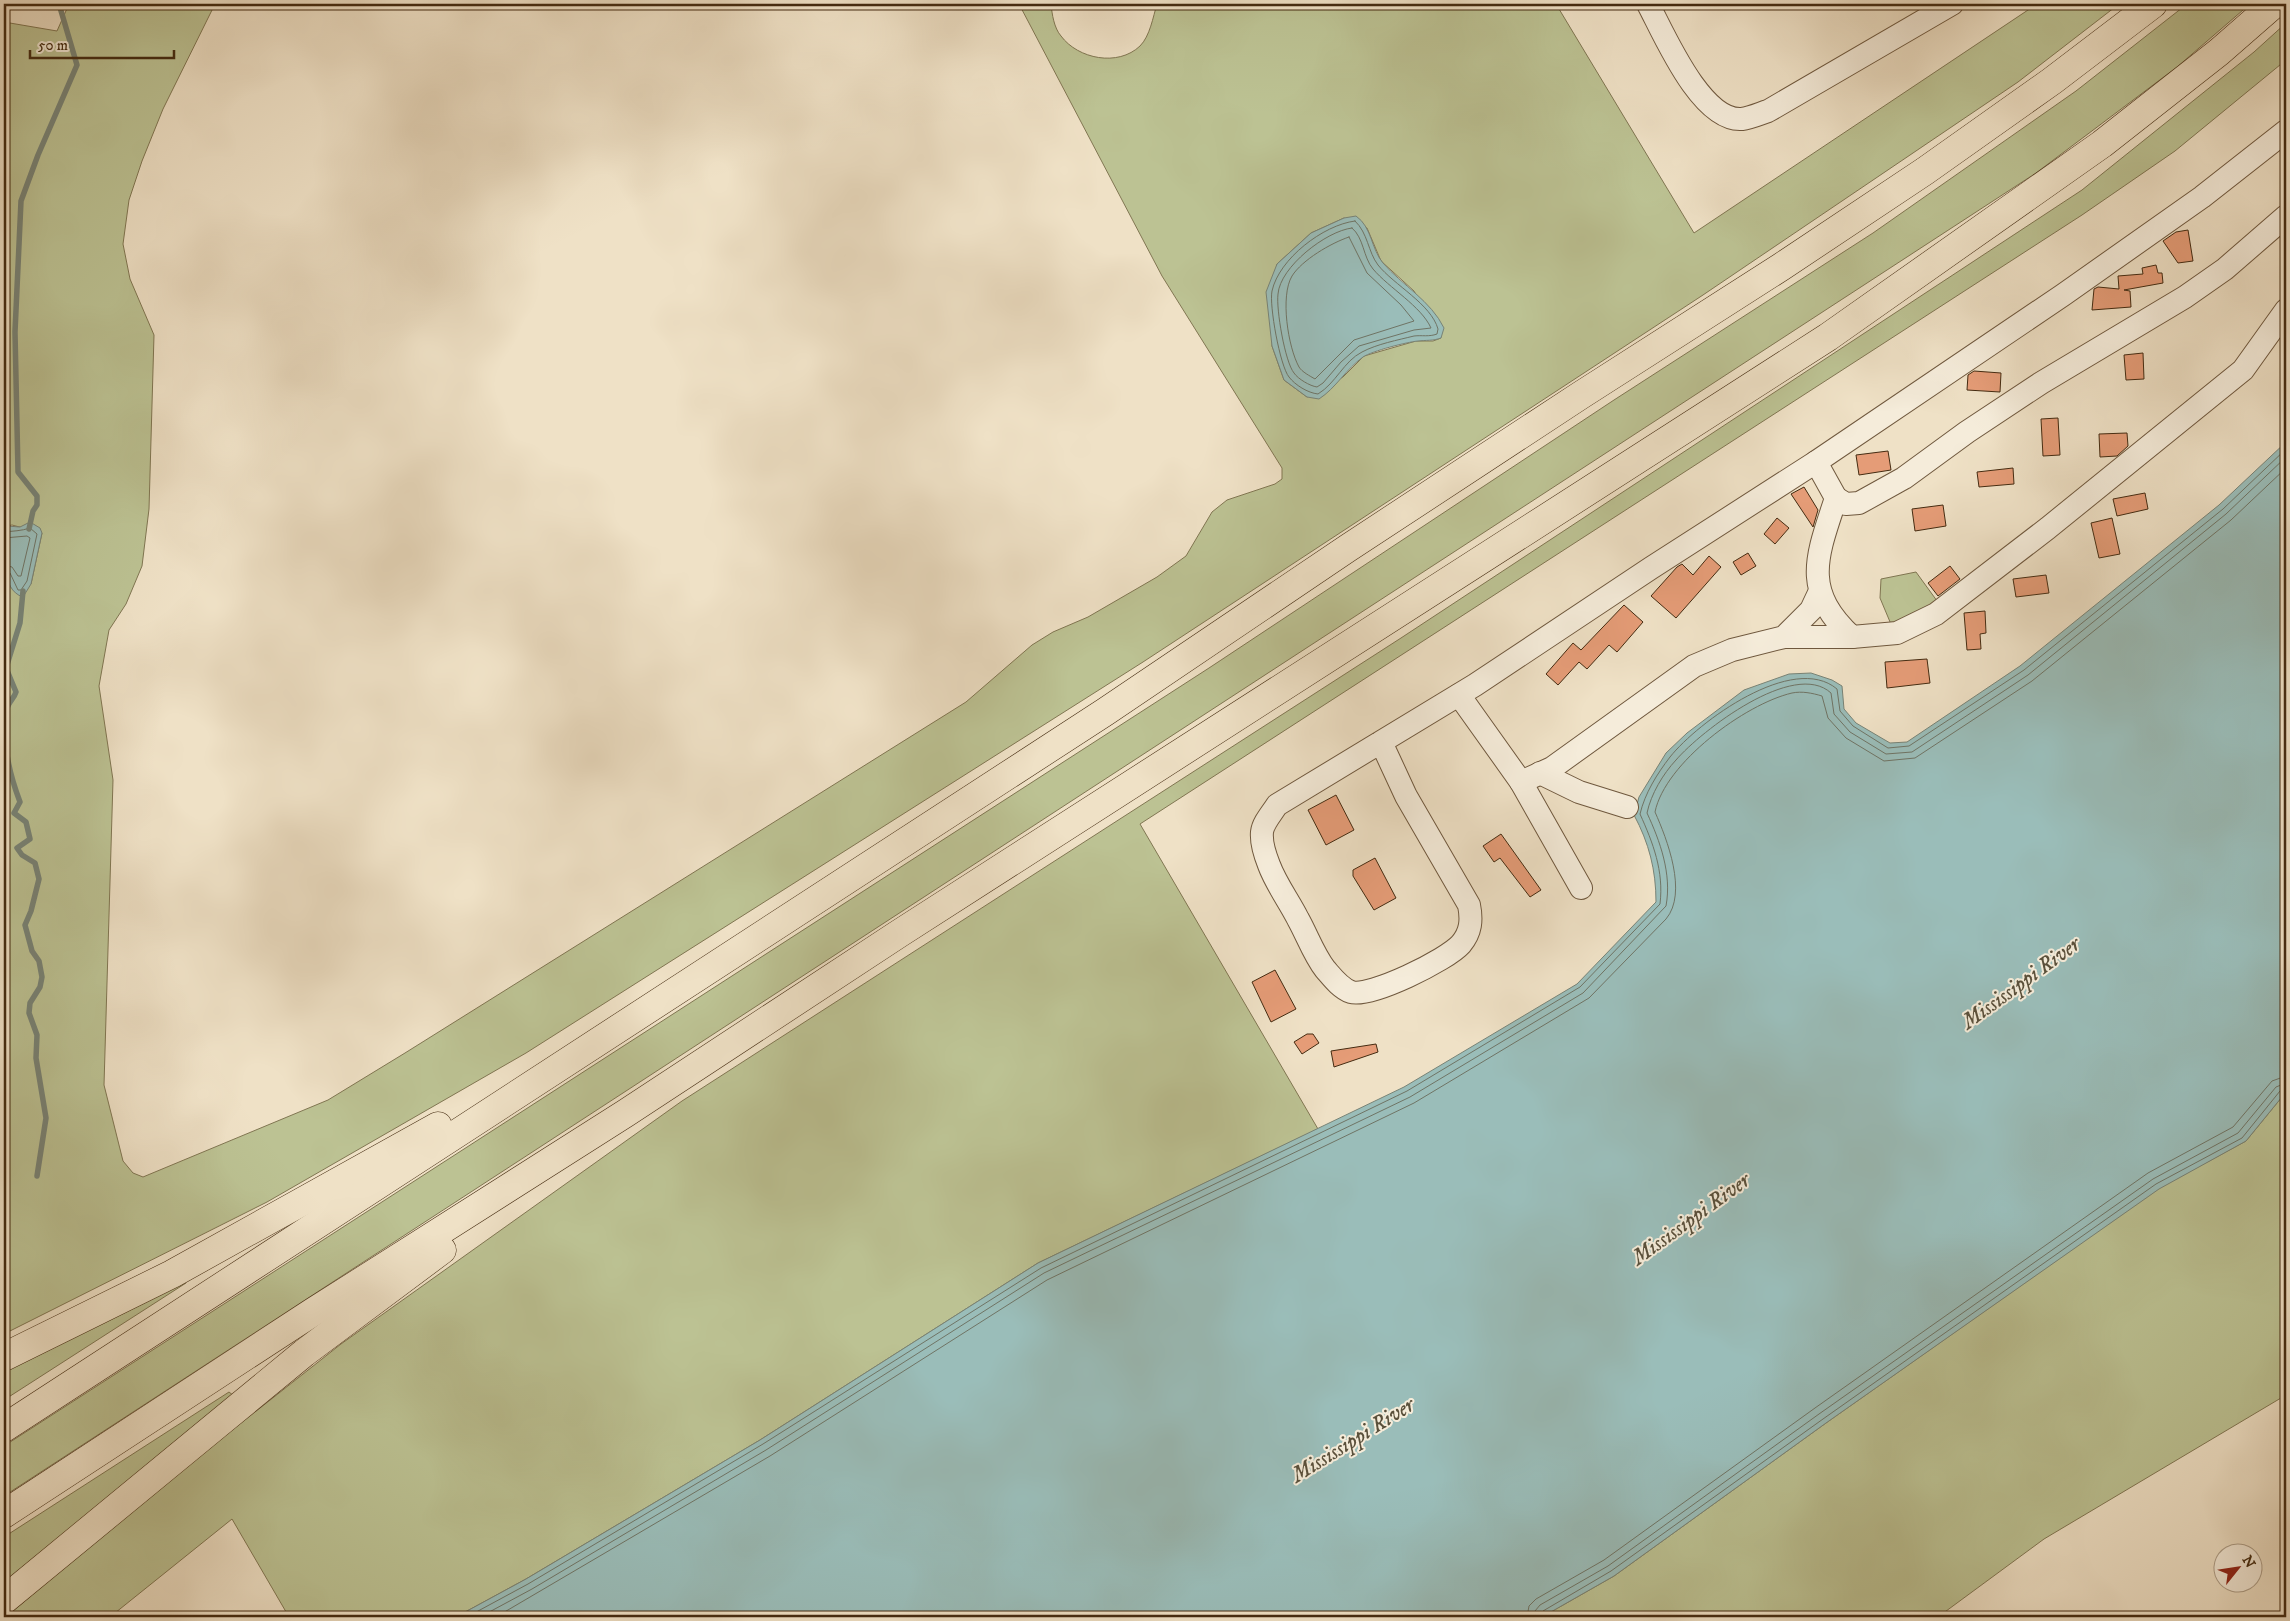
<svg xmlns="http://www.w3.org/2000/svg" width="2290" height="1621" font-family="'IM FELL DW Pica',serif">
	<rect width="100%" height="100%" fill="#efe1c6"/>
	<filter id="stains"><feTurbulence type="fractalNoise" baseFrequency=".004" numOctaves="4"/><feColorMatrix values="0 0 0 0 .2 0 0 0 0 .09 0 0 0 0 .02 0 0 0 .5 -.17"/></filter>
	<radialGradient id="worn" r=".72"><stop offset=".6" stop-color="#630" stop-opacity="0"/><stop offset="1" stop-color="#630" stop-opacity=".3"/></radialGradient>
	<g fill="#bcc293" stroke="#807652" fill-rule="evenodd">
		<path d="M69,4H215L163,109L142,161L129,200L123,244L130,279L154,335L149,509L142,566L126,604L109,630L99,686L113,780L104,1085L123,1161L133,1173L143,1177L328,1100L405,1053L966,702L1032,645L1053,632L1088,617L1157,577L1186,556L1212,512L1227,500L1275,484L1282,479V468L1162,276L1019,4H1051C1052,14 1054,28 1061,36C1078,59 1118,67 1140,46C1150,36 1153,17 1157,4H1556L1694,233L2037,4H2119L2018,82L1703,295L1143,662L526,1053L267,1202L4,1334V564L5,571L31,584L42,533L12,525L7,526L4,530V22L57,31ZM1344,218L1367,228L1381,261L1414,291L1441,338L1433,341H1416L1364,356L1343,377L1307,397L1284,380L1272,346L1277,264L1311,233Z"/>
		<polygon points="2187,4 2250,4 2177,67 2036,173 4,1496 4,1446 1209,668 1614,400 1873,233 2076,91"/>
		<polygon points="2286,23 2286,60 2175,151 2082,215 1140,824 1318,1129 1038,1263 760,1440 526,1579 456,1617 289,1617 232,1519 110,1617 6,1617 145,1499 341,1344 682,1101 1401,638 2082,190 2254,52"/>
		<polygon points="1916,572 1940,605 1893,629 1880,598 1881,579"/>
		<polygon points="2286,1092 2286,1395 2044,1539 1938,1617 1542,1617 1614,1576 1826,1423 2159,1188 2246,1141"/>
		<polygon points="182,1276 186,1283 4,1400 4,1364"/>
		<polygon points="229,1392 234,1396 4,1588 4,1537"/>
	</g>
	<g fill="#9abdb9" stroke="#788376">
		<path d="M1356,216C1372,227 1371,249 1383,263C1402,285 1431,301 1444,328L1441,338C1433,341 1426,340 1418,341C1407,342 1372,351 1363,357C1346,369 1336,388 1319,399L1307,397L1284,380L1272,346L1266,292L1277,264L1311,233L1344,218Z"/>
		<path d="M2286,442V1092L2246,1141L2159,1189L1826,1423L1614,1576L1542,1617H456L526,1579L760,1440L1038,1263L1404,1087L1577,984L1656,902C1656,870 1649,843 1634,815L1639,797L1666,753L1687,733L1744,690L1789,674L1811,673L1832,680L1842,686L1844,709L1856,723L1890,743L1907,742L2020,666L2219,505Z"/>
		<path d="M30,522L40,528L42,533L31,584L23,597C0,590 4,550 4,530L7,526L20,527Z"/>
	</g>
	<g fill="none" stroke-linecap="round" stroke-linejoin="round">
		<g stroke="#6f7465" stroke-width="1">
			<path d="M1355,221C1368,233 1368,252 1378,265C1394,285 1431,304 1438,329L1437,334C1429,337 1422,335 1414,336C1398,340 1377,344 1362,352C1344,361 1336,383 1318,394C1308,393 1295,385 1289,377C1280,366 1269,305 1272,291C1279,259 1323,225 1355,221Z"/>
			<path d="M1352,228C1364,238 1363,257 1373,269C1389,288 1421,306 1431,328L1414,330L1359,346L1341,362L1323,383L1317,387C1310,386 1298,379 1294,373C1285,362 1276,309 1278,294C1280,267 1326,231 1352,228Z"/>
			<path d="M1349,237L1367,273L1401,305L1414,321L1354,340L1315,379C1310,376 1302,372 1299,367C1288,347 1280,296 1292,276C1302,260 1331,243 1349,237Z"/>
			<path d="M4,532C13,531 21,531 30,528L37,534L27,581L21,590H18L10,573L4,571"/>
			<polyline points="4,538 27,536 30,538 21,576 18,576 12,567 4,565"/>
			<path d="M467,1617L528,1584L763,1444L1041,1268L1407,1091L1580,987L1660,904C1664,871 1653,843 1640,814C1645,793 1657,774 1670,757C1698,722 1793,652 1837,689L1840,711L1853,726L1888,748L1909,746L2024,670L2223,509L2286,449"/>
			<path d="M480,1617L532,1589L766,1450L1044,1273L1410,1097L1583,993L1666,906C1672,874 1660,841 1647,813C1651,794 1663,774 1676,760C1701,731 1794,659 1831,693L1834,714L1850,732L1886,754L1912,752L2028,675L2226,514L2286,457"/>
			<path d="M496,1617L770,1456L1047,1280L1414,1103L1589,998L1666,919C1688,893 1667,839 1655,812C1665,763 1745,704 1792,693C1802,691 1812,693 1822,696L1828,718L1846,738L1884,761L1915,758L2032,681L2231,520L2286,468"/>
			<polyline points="1527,1617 1529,1606 1536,1599 1604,1560 1815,1408 2148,1173 2233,1127 2272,1081 2286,1076"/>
			<polyline points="1534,1617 1535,1611 1540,1605 1608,1566 1819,1414 2153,1179 2238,1133 2276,1087 2286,1083"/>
			<polyline points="1540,1617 1543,1611 1611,1571 1823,1419 2156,1184 2242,1138 2280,1091 2286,1090"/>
		</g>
		<g stroke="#788376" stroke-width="5.5">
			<polyline points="29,529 33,511 37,505 37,496 18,472 15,332 21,201 38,155 77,65 59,4"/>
			<path d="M23,591L20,623L6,668L16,692C14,699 8,702 7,709C1,740 9,773 20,802L14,813L26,822L30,839L17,848L22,855L35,863L39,879L31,911L25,925L32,951L39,961L42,977L40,987L30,1003L29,1013L37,1035L36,1058L46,1118L37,1176"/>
		</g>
	</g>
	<g fill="#e59c77" stroke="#442b11">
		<polygon points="2188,230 2193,261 2178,263 2163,241 2176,232"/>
		<polygon points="2156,265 2158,273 2162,273 2163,283 2124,290 2130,291 2131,307 2092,310 2094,289 2098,287 2119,289 2118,276 2143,274 2142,268"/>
		<polygon points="2143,353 2144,379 2126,380 2124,355"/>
		<polygon points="1974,371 2001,373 2000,392 1967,390 1968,375"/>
		<polygon points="2058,418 2060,455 2043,456 2041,419"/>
		<polygon points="2127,433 2128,446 2117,456 2100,457 2099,434"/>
		<polygon points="1888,451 1891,470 1859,475 1856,455"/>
		<polygon points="2013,468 2014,484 1979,487 1977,472"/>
		<polygon points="1804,487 1818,510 1813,527 1791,494"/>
		<polygon points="2145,493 2148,509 2117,516 2113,499"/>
		<polygon points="1943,505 1946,526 1915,531 1912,509"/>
		<polygon points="1777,518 1789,528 1775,544 1764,534"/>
		<polygon points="2112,518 2120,554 2099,558 2091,523"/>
		<polygon points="1748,553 1756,566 1741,575 1733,562"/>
		<polygon points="1709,556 1721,567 1676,618 1651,596 1677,567 1682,564 1693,575"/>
		<polygon points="1950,566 1960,579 1938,596 1928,583"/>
		<polygon points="2046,575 2049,593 2016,597 2013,579"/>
		<polygon points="1624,605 1643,622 1617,652 1609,645 1587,669 1579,662 1558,685 1546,674 1573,643 1581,650"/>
		<polygon points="1985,611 1986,633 1980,634 1981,649 1967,650 1964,613"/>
		<polygon points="1927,659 1930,683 1887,688 1885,662"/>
		<polygon points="1336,795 1354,830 1326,845 1308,810"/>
		<polygon points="1501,834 1541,890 1530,897 1500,858 1494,862 1483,846"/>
		<polygon points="1375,858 1396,898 1374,910 1353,876 1353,870"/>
		<polygon points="1275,970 1296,1009 1271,1022 1252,982"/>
		<polygon points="1307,1034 1313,1034 1319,1043 1302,1054 1294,1042"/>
		<polygon points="1376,1044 1378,1052 1334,1067 1331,1051"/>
	</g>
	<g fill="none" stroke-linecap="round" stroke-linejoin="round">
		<defs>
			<g id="minor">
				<path d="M1648,4C1664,34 1701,122 1742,119C1750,118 1759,114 1768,111L1952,4"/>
				<path d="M2286,131L2202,197L2063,295L1816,462L1836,498C1817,556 1801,590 1852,637L1897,633L1936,614L2048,528L2243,370L2286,310"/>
				<polyline points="1836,498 1846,504 1859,503 1904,478 1967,432 2041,383 2185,297 2225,269 2286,216"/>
				<polyline points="1784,637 1852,637"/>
				<polyline points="1459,695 1521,782 1552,768 1694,666 1732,650 1784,637 1811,610 1819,593"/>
				<path d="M1381,742L1406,796L1469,905C1472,920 1471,932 1461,944C1447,960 1370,998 1351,992C1340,988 1332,977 1325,969C1314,955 1307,935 1298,919C1289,901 1276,884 1269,865C1265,855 1261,842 1262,832C1263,823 1272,813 1277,805L1475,685L1651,568L1816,462"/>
				<polyline points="1540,773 1579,792 1627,807"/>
				<polyline points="1521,782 1581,888"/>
			</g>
			<g id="highway">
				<polyline points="4,1357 172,1274 438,1126"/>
				<polyline points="4,1428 1105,712 1348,548 1581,395 1781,267 1925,171 2052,81 2153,4"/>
				<polyline points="4,1514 313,1312 626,1113 900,933 1828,337 2102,144 2219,52 2274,4"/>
				<polyline points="4,1600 304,1353 442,1250"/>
			</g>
		</defs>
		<use href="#minor" stroke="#6f583e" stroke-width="24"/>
		<use href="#highway" stroke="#442b11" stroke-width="29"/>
		<use href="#minor" stroke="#f5ecda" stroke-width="22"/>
		<use href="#highway" stroke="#efe1c6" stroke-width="28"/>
	</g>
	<g text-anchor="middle" stroke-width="4" stroke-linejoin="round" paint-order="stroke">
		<g font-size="22" font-style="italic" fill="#5a503b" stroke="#f5ecda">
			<text transform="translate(2020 982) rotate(-36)" y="8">Mississippi River</text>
			<text transform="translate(1690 1218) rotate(-36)" y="8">Mississippi River</text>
			<text transform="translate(1352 1439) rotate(-32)" y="8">Mississippi River</text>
		</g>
	</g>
	<rect width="2290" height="1621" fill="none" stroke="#efe1c6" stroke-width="20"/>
	<rect x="5" y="5" width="2280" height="1611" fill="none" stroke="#442b11" stroke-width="2.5"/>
	<rect x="10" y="10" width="2270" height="1601" fill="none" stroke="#442b11"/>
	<g transform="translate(2238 1568) rotate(60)"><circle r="24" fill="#f5ecda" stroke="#ae9f8a"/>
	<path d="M0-4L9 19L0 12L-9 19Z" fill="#8f2418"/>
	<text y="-8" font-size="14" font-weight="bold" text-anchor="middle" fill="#442b11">N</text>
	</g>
	<path d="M30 50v8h144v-8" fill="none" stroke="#442b11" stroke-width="2.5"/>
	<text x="38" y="50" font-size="15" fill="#442b11" stroke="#f5ecda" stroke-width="4" paint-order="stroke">50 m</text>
	<rect width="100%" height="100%" filter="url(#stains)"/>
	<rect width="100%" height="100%" fill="url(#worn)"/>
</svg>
